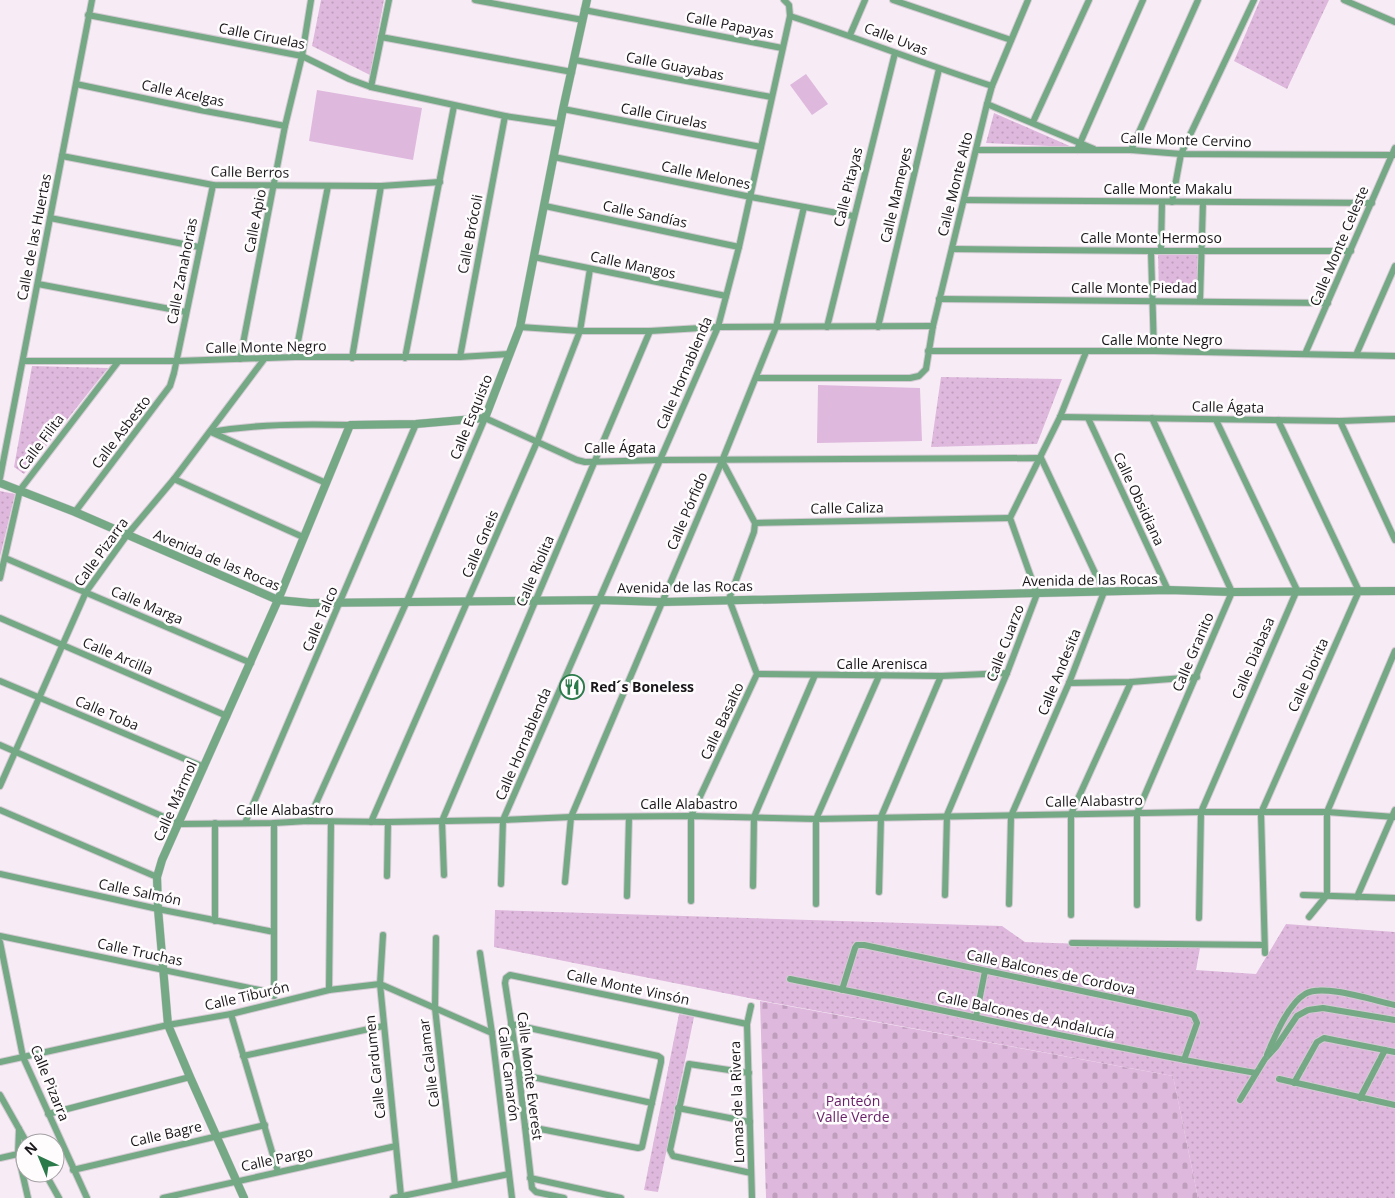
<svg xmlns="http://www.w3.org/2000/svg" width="1395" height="1198" font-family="'Open Sans',sans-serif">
	<defs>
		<pattern id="grass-dots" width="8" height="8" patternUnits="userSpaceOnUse" patternTransform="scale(1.25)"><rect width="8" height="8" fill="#dfb8dd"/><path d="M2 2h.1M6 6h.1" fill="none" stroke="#bf9dbd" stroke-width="1.8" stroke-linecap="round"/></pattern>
		<pattern id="cemetery-stones" width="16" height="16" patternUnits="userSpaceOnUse" patternTransform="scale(1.25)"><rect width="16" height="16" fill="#dfb8dd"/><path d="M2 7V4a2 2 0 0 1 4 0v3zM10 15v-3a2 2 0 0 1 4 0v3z" fill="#bf9dbd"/></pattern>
	</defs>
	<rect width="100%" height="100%" fill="#f7ecf6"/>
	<g fill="url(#grass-dots)">
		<polygon points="321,0 384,0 370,75 312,46"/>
		<polygon points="1260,0 1329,0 1287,89 1234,61"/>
		<polygon points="994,113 1072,147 986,143"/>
		<polygon points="1158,252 1198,253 1197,292 1159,292"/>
		<polygon points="32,366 108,368 24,474 14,467"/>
		<polygon points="941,377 1062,379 1037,444 931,447"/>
		<polygon points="0,491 15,494 0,557"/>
		<polygon points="495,910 1002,926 1025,942 1200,948 1196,970 1256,974 1286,924 1395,932 1395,1198 1198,1198 1173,1076 769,1002 494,947"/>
		<polygon points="679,1014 694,1017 658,1192 644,1190"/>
	</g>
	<polygon fill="url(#cemetery-stones)" points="760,1001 1173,1076 1198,1198 766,1198"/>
	<g fill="#dfb8dd">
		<polygon points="806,74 828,104 812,115 790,85"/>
		<polygon points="317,90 422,108 413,160 309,141"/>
		<polygon points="818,385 920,388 922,441 817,443"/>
	</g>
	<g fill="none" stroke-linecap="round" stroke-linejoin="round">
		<defs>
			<g id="minor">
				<polyline points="475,0 583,20"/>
				<polyline points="893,0 1011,40"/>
				<polyline points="1344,0 1395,22"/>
				<polyline points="584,10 782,48"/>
				<polyline points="88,15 302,56 349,79 371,87 505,116 560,124"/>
				<path d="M790,16C858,38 924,64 992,86"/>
				<polyline points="850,35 865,0"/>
				<polyline points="381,37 572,72"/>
				<polyline points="575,60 771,97"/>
				<polyline points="76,84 200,110 285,126"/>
				<polyline points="371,87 389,0"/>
				<polyline points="987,104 1094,149"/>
				<polyline points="563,109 761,147"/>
				<polyline points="1033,122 1089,0"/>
				<polyline points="976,150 1131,150 1181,154 1395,155"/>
				<polyline points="1077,150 1143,0"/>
				<polyline points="1131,150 1198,0"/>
				<polyline points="62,156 213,185 381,186 440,182"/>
				<polyline points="554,157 751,197 853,216"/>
				<polyline points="964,200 1372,203"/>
				<polyline points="1172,202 1181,154 1254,0"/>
				<polyline points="545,206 739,247"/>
				<polyline points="50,218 199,247"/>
				<polyline points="952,249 1151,251 1351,251"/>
				<polyline points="1161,250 1162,202"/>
				<polyline points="1151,251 1154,351"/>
				<polyline points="534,257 726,296"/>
				<polyline points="38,284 186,312"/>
				<polyline points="939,299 1328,303"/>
				<polyline points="1200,301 1203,202"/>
				<polyline points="520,327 580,331 650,331 718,327 933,326"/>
				<polyline points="827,327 895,53"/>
				<polyline points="878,327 939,69"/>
				<polyline points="928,351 1154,351 1395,356"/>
				<polyline points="1305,354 1395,148"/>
				<polyline points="1356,355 1395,266"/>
				<polyline points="295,357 328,186"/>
				<polyline points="460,357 505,116"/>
				<polyline points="352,358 381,186"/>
				<polyline points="405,358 454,106"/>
				<polyline points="240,359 285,126 302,56 311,0"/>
				<polyline points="23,361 177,361 295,357 460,357 509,354"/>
				<polyline points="756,378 910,378 919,376 926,369 933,326 987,104 992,86 1028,0"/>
				<polyline points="1060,417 1340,421 1395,419"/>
				<polyline points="1088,418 1168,590"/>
				<polyline points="1340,421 1395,540"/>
				<path d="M210,432C257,424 303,424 350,425"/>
				<polyline points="211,432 326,483"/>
				<polyline points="722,461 755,523"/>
				<polyline points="0,478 92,0"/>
				<polyline points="174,479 303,537"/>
				<polyline points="75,512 170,386 174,373 213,185"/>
				<polyline points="755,523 1010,518"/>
				<polyline points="5,558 251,663"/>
				<polyline points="0,578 20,490 118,362"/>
				<polyline points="0,618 227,716"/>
				<polyline points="757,674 941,676 1007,673"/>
				<polyline points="0,681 204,767"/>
				<polyline points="1069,683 1131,682 1197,677"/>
				<polyline points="0,745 180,824 274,823 308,821 388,822 503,820 571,817 691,816 816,819 1201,812 1327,812 1395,817"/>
				<polyline points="0,786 86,592 127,535 174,479 265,358"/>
				<polyline points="0,810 157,877"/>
				<polyline points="308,821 407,601 485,418 577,460 585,462 660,460 1041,458 1104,592 1069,683 1011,816 1009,904"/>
				<polyline points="371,822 537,442 580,331 590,269"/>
				<polyline points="245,823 416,424"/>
				<polyline points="274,823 274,996"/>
				<polyline points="0,874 158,909 274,932"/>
				<polyline points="444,875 442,821 650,331"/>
				<polyline points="387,876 388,822"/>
				<polyline points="565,882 571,817 722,461 776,327 804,207"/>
				<polyline points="501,884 503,820 718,327 739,247 790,16 789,5 784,0"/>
				<polyline points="753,886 754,817 815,675"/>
				<polyline points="879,892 881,817 941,676"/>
				<polyline points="945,895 947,815 1007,673 1037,594 1010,518 1060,417 1086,352"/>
				<polyline points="1303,895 1395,898"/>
				<polyline points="1327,895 1327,812 1395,651"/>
				<polyline points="627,896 629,817"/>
				<polyline points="1357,897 1395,810"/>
				<polyline points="691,901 691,816 757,674 729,599 754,532 755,523"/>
				<polyline points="816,904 816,819 879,676"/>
				<polyline points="1137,905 1137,813 1232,592 1152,418"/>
				<polyline points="1071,915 1071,814 1131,682"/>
				<polyline points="1309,917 1327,895"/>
				<polyline points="1199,918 1201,812 1297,590 1216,420"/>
				<polyline points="215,921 215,823"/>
				<polyline points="383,935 380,984 401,1196"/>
				<polyline points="0,936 274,993"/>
				<polyline points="436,938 435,1008 455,1185"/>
				<polyline points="0,942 23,1057 87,1198"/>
				<polyline points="1072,943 1264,945"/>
				<polyline points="480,953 492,1033 512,1198"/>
				<polyline points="1265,953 1261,813 1359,591 1278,420"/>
				<path d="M790,979C946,1010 1100,1046 1256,1073"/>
				<polyline points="329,990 331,822"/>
				<polyline points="842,990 855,948 857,945 864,945 1191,1014 1194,1016 1197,1023 1184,1060"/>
				<polyline points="751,1006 747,1024 752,1198"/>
				<polyline points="231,1014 278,1172"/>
				<polyline points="976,1017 985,971"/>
				<polyline points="511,1024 658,1056 661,1058 661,1062 642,1147 638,1148 525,1126"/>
				<path d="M1267,1055C1274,1038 1288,1004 1305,994C1322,983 1375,1001 1395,1005"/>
				<polyline points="243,1056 383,1026"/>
				<polyline points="0,1062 168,1025 231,1014 329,990 380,984 492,1033"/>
				<polyline points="749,1073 689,1064 670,1150 673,1156 751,1173"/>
				<polyline points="519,1074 652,1103"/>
				<polyline points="1279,1079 1395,1105"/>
				<polyline points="1294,1083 1317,1042 1324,1038 1395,1052"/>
				<polyline points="0,1095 27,1143"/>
				<polyline points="1360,1098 1385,1050"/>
				<polyline points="1240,1100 1265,1059 1276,1047 1297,1016 1308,1010 1323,1008 1395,1020"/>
				<polyline points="678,1108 750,1122"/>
				<polyline points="48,1114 190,1077"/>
				<polyline points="19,1129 18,1154 28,1198"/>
				<polyline points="0,1158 18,1154"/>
				<polyline points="73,1170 265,1125"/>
				<polyline points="45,1173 59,1198"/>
				<polyline points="530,1178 621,1198"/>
				<polyline points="163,1198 396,1146"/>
				<polyline points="393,1198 509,1174"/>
				<polyline points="564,1198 536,1192 532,1188 519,1074 505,983 506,978 510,975 747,1024"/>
			</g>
			<g id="tertiary">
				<polyline points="0,483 75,512 278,600 310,603 599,600 662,602 1168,590 1232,592 1395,591"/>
				<polyline points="244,1198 190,1077 168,1025 158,909 157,877 162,860 278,600 350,425 416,424 485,418 520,327 563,109 587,0"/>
			</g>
		</defs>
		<use href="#minor" stroke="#d4cad3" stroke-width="8"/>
		<use href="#tertiary" stroke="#d4cad3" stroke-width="9"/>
		<use href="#minor" stroke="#75a885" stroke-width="6"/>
		<use href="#tertiary" stroke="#75a885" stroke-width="8"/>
	</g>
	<defs>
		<symbol id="restaurant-ring" viewBox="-11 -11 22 22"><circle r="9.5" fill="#fffcfe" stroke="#2a7a4a" stroke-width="1.5"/><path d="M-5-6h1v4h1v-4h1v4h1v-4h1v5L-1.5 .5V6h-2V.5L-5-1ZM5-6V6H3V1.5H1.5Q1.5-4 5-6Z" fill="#2a7a4a"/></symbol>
	</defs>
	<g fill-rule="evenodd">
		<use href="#restaurant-ring" x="558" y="673" width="28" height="28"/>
	</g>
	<g text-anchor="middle" stroke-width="5" stroke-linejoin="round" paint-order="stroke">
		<g font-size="14" fill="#1a171a" stroke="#fffcfe">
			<text transform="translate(730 25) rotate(11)" y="5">Calle Papayas</text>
			<text transform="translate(262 36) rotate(11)" y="5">Calle Ciruelas</text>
			<text transform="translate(896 39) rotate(21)" y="5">Calle Uvas</text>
			<text transform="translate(675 66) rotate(11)" y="5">Calle Guayabas</text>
			<text transform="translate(183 93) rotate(12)" y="5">Calle Acelgas</text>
			<text transform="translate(664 116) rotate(11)" y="5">Calle Ciruelas</text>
			<text transform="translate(1186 140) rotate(2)" y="5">Calle Monte Cervino</text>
			<text transform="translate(250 172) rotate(1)" y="5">Calle Berros</text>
			<text transform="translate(706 175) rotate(12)" y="5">Calle Melones</text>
			<text transform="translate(955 184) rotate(-76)" y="5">Calle Monte Alto</text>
			<text transform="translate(848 187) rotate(-76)" y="5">Calle Pitayas</text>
			<text x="1168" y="194">Calle Monte Makalu</text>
			<text transform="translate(896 195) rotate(-77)" y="5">Calle Mameyes</text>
			<text transform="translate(645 214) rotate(12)" y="5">Calle Sandías</text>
			<text transform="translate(255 221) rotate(-79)" y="5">Calle Apio</text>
			<text transform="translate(470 234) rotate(-79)" y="5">Calle Brócoli</text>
			<text transform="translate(34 237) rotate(-79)" y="5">Calle de las Huertas</text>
			<text x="1151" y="243">Calle Monte Hermoso</text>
			<text transform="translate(1339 246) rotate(-67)" y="5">Calle Monte Celeste</text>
			<text transform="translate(633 265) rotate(12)" y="5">Calle Mangos</text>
			<text transform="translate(182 271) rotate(-79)" y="5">Calle Zanahorias</text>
			<text x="1134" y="293">Calle Monte Piedad</text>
			<text x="1162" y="345">Calle Monte Negro</text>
			<text transform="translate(266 347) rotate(-1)" y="5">Calle Monte Negro</text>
			<text transform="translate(684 373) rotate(-67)" y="5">Calle Hornablenda</text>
			<text transform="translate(1228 407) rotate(1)" y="5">Calle Ágata</text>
			<text transform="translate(471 417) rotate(-68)" y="5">Calle Esquisto</text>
			<text transform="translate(121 432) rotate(-53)" y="5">Calle Asbesto</text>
			<text transform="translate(41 442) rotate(-53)" y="5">Calle Filita</text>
			<text x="620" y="453">Calle Ágata</text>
			<text transform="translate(1139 499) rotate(65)" y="5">Calle Obsidiana</text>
			<text transform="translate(847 508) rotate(-1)" y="5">Calle Caliza</text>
			<text transform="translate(687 511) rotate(-67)" y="5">Calle Pórfido</text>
			<text transform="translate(480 544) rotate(-67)" y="5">Calle Gneis</text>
			<text transform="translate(101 552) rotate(-54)" y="5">Calle Pizarra</text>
			<text transform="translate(217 560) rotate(23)" y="5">Avenida de las Rocas</text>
			<text transform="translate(535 571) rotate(-67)" y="5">Calle Riolita</text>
			<text transform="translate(1090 580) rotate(-1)" y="5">Avenida de las Rocas</text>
			<text transform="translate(685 587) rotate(-1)" y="5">Avenida de las Rocas</text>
			<text transform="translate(147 605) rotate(23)" y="5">Calle Marga</text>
			<text transform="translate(320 619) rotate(-67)" y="5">Calle Talco</text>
			<text transform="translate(1005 643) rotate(-69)" y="5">Calle Cuarzo</text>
			<text transform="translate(1193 652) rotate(-67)" y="5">Calle Granito</text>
			<text transform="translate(118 656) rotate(23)" y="5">Calle Arcilla</text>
			<text transform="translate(1253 658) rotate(-67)" y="5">Calle Diabasa</text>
			<text x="882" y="669">Calle Arenisca</text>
			<text transform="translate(1059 672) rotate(-68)" y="5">Calle Andesita</text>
			<text transform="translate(1308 675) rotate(-66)" y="5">Calle Diorita</text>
			<text transform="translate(107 713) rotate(23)" y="5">Calle Toba</text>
			<text transform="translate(722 721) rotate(-65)" y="5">Calle Basalto</text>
			<text transform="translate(523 744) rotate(-67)" y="5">Calle Hornablenda</text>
			<text transform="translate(175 801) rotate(-66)" y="5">Calle Mármol</text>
			<text transform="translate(1094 801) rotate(-1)" y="5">Calle Alabastro</text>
			<text x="689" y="809">Calle Alabastro</text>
			<text x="285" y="815">Calle Alabastro</text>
			<text transform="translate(140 892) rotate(12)" y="5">Calle Salmón</text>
			<text transform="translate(140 952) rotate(12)" y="5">Calle Truchas</text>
			<text transform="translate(1051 972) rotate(12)" y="5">Calle Balcones de Cordova</text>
			<text transform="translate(628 987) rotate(12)" y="5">Calle Monte Vinsón</text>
			<text transform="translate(247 996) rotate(-13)" y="5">Calle Tiburón</text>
			<text transform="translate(1026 1015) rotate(12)" y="5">Calle Balcones de Andalucía</text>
			<text transform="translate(429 1063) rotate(-97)" y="5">Calle Calamar</text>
			<text transform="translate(375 1067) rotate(-96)" y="5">Calle Cardumen</text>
			<text transform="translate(509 1074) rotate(83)" y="5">Calle Camarón</text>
			<text transform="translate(530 1076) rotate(83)" y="5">Calle Monte Everest</text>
			<text transform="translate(50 1083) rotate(68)" y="5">Calle Pizarra</text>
			<text transform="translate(737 1102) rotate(-92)" y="5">Lomas de la Rivera</text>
			<text transform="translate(166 1134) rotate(-13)" y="5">Calle Bagre</text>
			<text transform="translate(277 1159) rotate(-12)" y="5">Calle Pargo</text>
		</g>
		<g font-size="14" font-weight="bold" fill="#1a171a" stroke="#fffcfe" text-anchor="start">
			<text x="590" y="692">Red´s Boneless</text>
		</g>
		<g font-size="14" fill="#671e67" stroke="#fffcfe">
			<text x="853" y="1106">Panteón<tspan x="853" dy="16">Valle Verde</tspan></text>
		</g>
	</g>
	<g transform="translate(40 1158) rotate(316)"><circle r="24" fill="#fffcfe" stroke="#a3a0a3"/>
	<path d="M0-4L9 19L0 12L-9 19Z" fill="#2a7a4a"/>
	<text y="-8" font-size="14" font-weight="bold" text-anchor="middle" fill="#1a171a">N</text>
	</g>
</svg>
